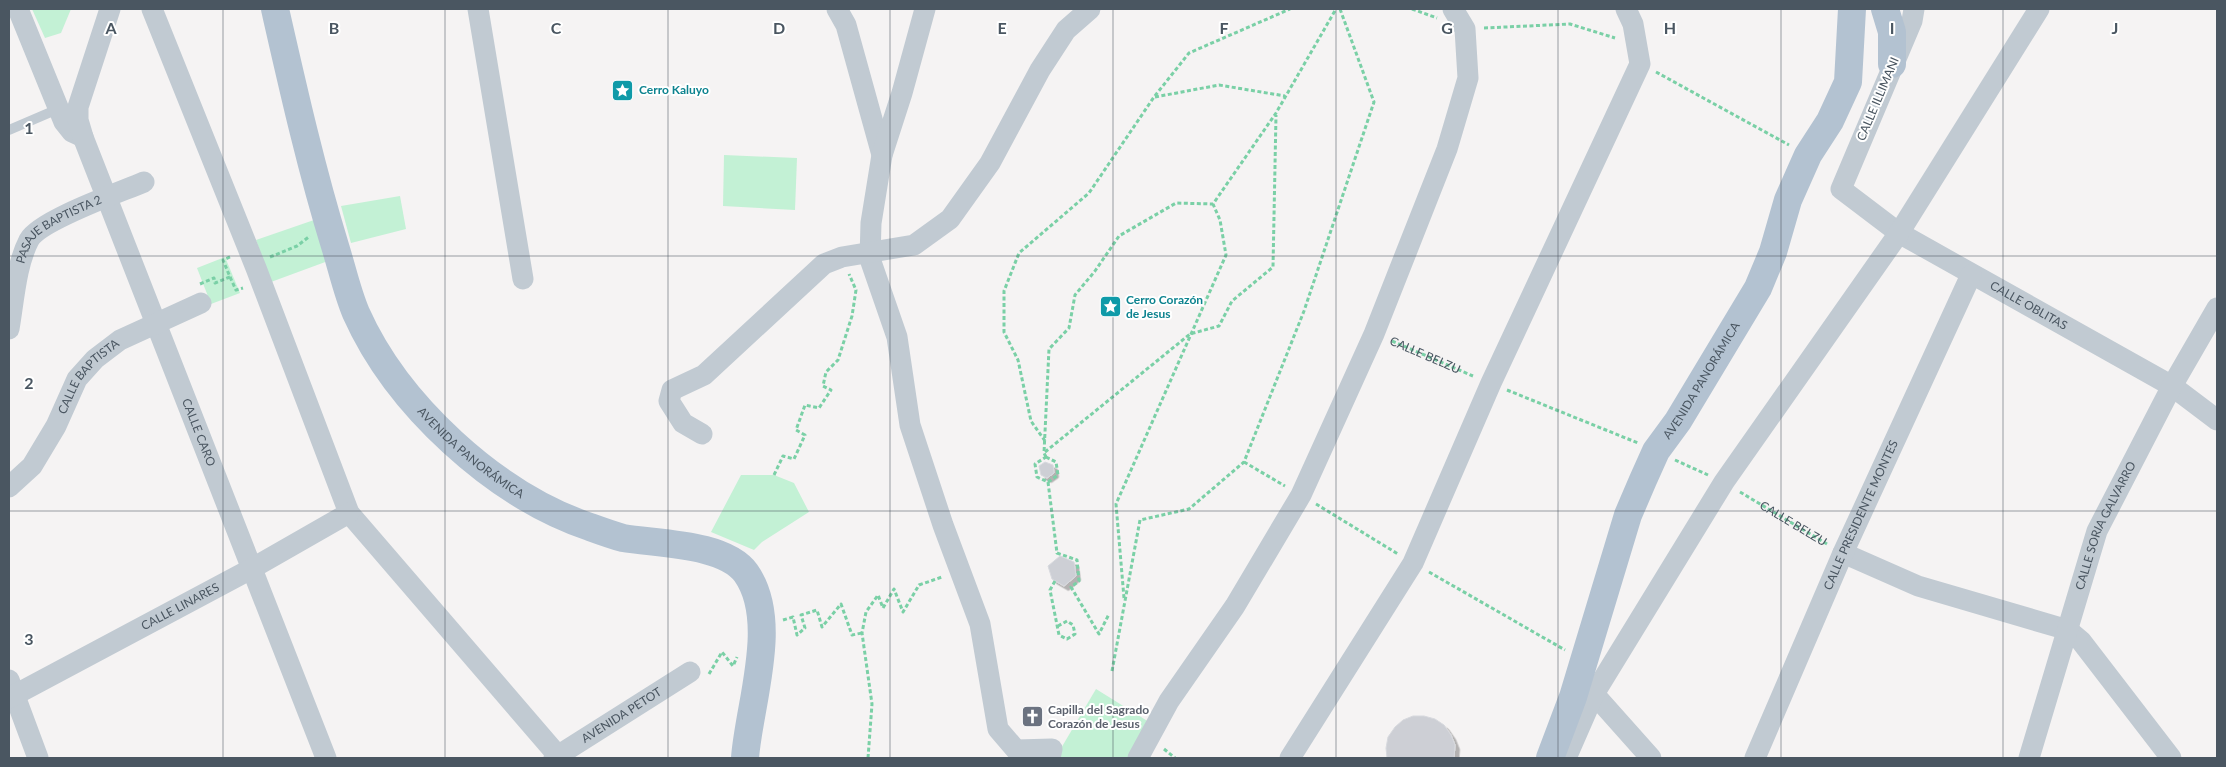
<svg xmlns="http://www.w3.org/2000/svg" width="2226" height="767" font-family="Lato,sans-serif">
	<defs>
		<filter id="shadow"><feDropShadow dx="4.5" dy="4.5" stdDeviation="0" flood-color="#0004"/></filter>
	</defs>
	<rect width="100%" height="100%" fill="#f5f3f3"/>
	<g fill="#c3f1d5">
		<polygon points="32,9 71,9 61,33 45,38"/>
		<polygon points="724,155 797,158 795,210 723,206"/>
		<polygon points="400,196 406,229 351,243 341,206"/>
		<polygon points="314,220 328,261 271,282 256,240"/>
		<polygon points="225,257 240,293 211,304 197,268"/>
		<polygon points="741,475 774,475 794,483 809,512 762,542 754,550 711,532"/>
		<polygon points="1096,689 1149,722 1128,758 1058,758 1060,750"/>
	</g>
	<g fill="#cdcfd5" stroke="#d7d9de" filter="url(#shadow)">
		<polygon points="1045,462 1053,465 1054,473 1047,478 1041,475 1039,466"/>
		<polygon points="1060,556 1074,562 1076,576 1064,586 1052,579 1048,566"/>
		<polygon points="1413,716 1424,716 1435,719 1444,725 1451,735 1455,745 1454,758 1387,758 1386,748 1388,737 1395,727 1403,720"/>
	</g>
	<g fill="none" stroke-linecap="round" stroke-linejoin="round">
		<g stroke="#7ad0a6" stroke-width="3" stroke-dasharray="4 2.5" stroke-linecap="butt">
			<polyline points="1412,9 1437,18"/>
			<polyline points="1484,28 1570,24 1615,38"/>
			<polyline points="1656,72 1789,145"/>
			<polyline points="1155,97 1219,85 1285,96"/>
			<polyline points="270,257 297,246 310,236"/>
			<polyline points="230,277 236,290 243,288"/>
			<polyline points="200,284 214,278 215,283 230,277 223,260 232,256"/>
			<path id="s1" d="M1392,341L1473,376"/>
			<polyline points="1507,390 1638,443"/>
			<polyline points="1045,441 1031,421 1018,360 1004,332 1004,291 1019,253 1089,193 1154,97 1189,53 1290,9"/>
			<polyline points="1045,452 1190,334 1219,326 1232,301 1273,267 1276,115"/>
			<polyline points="1046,457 1044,453 1049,349 1069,328 1075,295 1095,271 1119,236 1176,203 1213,204 1276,113 1336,9"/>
			<polygon points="1046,457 1056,462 1058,475 1048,482 1037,477 1035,464"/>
			<polyline points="1675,460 1708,475"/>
			<polyline points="1244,462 1285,486"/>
			<polyline points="774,475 783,456 794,459 805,435 796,430 805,405 819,408 831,390 823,386 826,372 838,360 852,316 856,290 849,274"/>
			<polyline points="1048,482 1057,553 1077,560 1079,581 1071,587 1099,634 1109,614"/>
			<path id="s2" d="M1740,492L1827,544"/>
			<polyline points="1316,504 1398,554"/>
			<polyline points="1429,572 1565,650"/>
			<polyline points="1055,581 1050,590 1059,635 1067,639 1075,634 1073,625 1067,621 1058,626"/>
			<polyline points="1124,598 1116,504 1226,255 1220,220 1213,204"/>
			<polyline points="783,620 793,617 797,635 805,628 801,615 817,610 822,627 841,604 852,635 862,633"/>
			<polyline points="1112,671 1140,520 1189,509 1244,462 1304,311 1374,102 1340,9"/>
			<polyline points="709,674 722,652 733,666 737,657"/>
			<polyline points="1164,749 1175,758"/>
			<polyline points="868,758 872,704 862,633 866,612 878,595 883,608 894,589 903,612 919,585 942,577"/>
		</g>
		<polyline stroke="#c1cad2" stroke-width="10" points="9,130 58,109"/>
		<g stroke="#c1cad2" stroke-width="21">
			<polyline points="18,9 64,122 72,132 83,137"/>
			<path id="s3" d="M110,9L78,107V120L83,137L326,758"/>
			<polyline points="152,9 256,268 349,513 560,758"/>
			<polyline points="478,9 523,279"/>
			<polyline points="837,9 846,25 882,155"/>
			<polyline points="925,9 902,93 882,155 871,223 870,259 897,337 910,425 943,525 980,624 998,729 1016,750 1052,749 1050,758"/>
			<path id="s4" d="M1914,9L1912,21L1841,189L1899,233L2172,386L2217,420"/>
			<path id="s5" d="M9,329C14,300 16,265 29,240C40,220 121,192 144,182"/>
			<polyline points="702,434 683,423 669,401 672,390 704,375 824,264 842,257 914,245 950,219 990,163 1040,70 1066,30 1090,9"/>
			<path id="s6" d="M9,487L32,466L56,426L77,379L95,359L120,340L201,303"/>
			<polyline points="1843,553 1918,586 2068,630 2081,641 2171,758"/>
			<polyline points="9,680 38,758"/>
			<polyline points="1594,694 1651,758"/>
			<path id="s7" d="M9,698L251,569L349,513"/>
			<path id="s8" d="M554,758L690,672"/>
			<polyline points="1138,758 1169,701 1235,606 1301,495 1374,334 1447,149 1468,78 1465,29 1453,9"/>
			<polyline points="1290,758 1413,563 1491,383 1640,64 1633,24 1626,9"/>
			<polyline points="1566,758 1594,694 1724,482 1899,233 2039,9"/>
			<path id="s9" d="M1755,758L1843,553L1971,275"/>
			<path id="s10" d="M2029,758L2097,531L2172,386L2217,308"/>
		</g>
		<g stroke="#b3c2d1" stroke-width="28">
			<path id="s11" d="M275,9C293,88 311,168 335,246C342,268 347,292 356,313C397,405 495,495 590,527C601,531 612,535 623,538C657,544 724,543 746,573C780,621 749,704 745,758"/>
			<polyline points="1885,9 1892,32 1892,64"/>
			<path id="s12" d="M1550,758L1573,697L1628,515L1643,480L1656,451L1678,421L1758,288L1773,252L1788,200L1808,155L1830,121L1848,82L1852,9"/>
		</g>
	</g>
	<path fill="none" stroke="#4a5661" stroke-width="1" stroke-opacity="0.55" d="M223,9V758M445,9V758M668,9V758M890,9V758M1113,9V758M1336,9V758M1558,9V758M1781,9V758M2003,9V758M9,256H2217M9,511H2217"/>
	<defs>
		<symbol id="sight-square" viewBox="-11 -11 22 22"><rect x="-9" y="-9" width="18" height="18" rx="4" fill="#0f9aa8" stroke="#fff"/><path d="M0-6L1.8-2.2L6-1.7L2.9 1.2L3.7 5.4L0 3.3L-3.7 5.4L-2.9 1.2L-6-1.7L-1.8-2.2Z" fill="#fff"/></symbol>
		<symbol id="church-square" viewBox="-11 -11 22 22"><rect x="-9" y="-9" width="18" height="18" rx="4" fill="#6b7280" stroke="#fff"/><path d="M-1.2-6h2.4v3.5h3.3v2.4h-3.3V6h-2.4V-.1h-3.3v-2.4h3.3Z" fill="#fff"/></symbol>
	</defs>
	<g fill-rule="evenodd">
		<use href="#sight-square" x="610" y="78" width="25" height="25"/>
		<use href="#sight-square" x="1098" y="294" width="25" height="25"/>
		<use href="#church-square" x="1020" y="704" width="25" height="25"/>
	</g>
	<g text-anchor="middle" stroke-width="4" stroke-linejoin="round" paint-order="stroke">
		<g font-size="12" font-weight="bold" fill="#0d838f" stroke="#fff" text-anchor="start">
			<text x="639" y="94">Cerro Kaluyo</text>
			<text x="1126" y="304">Cerro Corazón<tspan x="1126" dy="14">de Jesus</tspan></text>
		</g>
		<g font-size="12" fill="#4a5661" stroke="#fff">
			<text transform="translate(1878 99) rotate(-67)" y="4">CALLE ILLIMANI</text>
			<text dy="4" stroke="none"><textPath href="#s5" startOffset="121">PASAJE BAPTISTA 2</textPath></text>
			<text dy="4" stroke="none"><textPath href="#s4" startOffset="416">CALLE OBLITAS</textPath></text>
			<text dy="4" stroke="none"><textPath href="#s1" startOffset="36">CALLE BELZU</textPath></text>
			<text dy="4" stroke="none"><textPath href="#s6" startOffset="138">CALLE BAPTISTA</textPath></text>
			<text dy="4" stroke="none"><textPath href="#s12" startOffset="409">AVENIDA PANORÁMICA</textPath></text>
			<text dy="4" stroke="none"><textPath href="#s3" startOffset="451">CALLE CARO</textPath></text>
			<text dy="4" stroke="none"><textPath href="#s11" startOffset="498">AVENIDA PANORÁMICA</textPath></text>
			<text dy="4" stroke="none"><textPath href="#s9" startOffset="265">CALLE PRESIDENTE MONTES</textPath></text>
			<text dy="4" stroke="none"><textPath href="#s2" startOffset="62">CALLE BELZU</textPath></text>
			<text dy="4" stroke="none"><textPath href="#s10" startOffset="245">CALLE SORIA GALVARRO</textPath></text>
			<text dy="4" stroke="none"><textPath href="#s7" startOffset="194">CALLE LINARES</textPath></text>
			<text dy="4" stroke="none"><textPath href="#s8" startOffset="80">AVENIDA PETOT</textPath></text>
		</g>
		<g font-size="12" font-weight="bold" fill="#5b616d" stroke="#fff" text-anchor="start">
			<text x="1048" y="714">Capilla del Sagrado<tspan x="1048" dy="14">Corazón de Jesus</tspan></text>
		</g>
	</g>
	<g font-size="16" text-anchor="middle" font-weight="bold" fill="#4a5661" stroke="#fff" stroke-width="4" stroke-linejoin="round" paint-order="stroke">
		<text x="111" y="34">A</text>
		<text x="334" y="34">B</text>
		<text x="556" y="34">C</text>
		<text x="779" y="34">D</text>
		<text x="1002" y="34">E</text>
		<text x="1224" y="34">F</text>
		<text x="1447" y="34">G</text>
		<text x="1670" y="34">H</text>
		<text x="1892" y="34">I</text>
		<text x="2115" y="34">J</text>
		<text x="29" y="134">1</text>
		<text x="29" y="389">2</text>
		<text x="29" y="645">3</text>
	</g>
	<rect width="2226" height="767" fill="none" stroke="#4a5661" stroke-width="20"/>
</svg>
